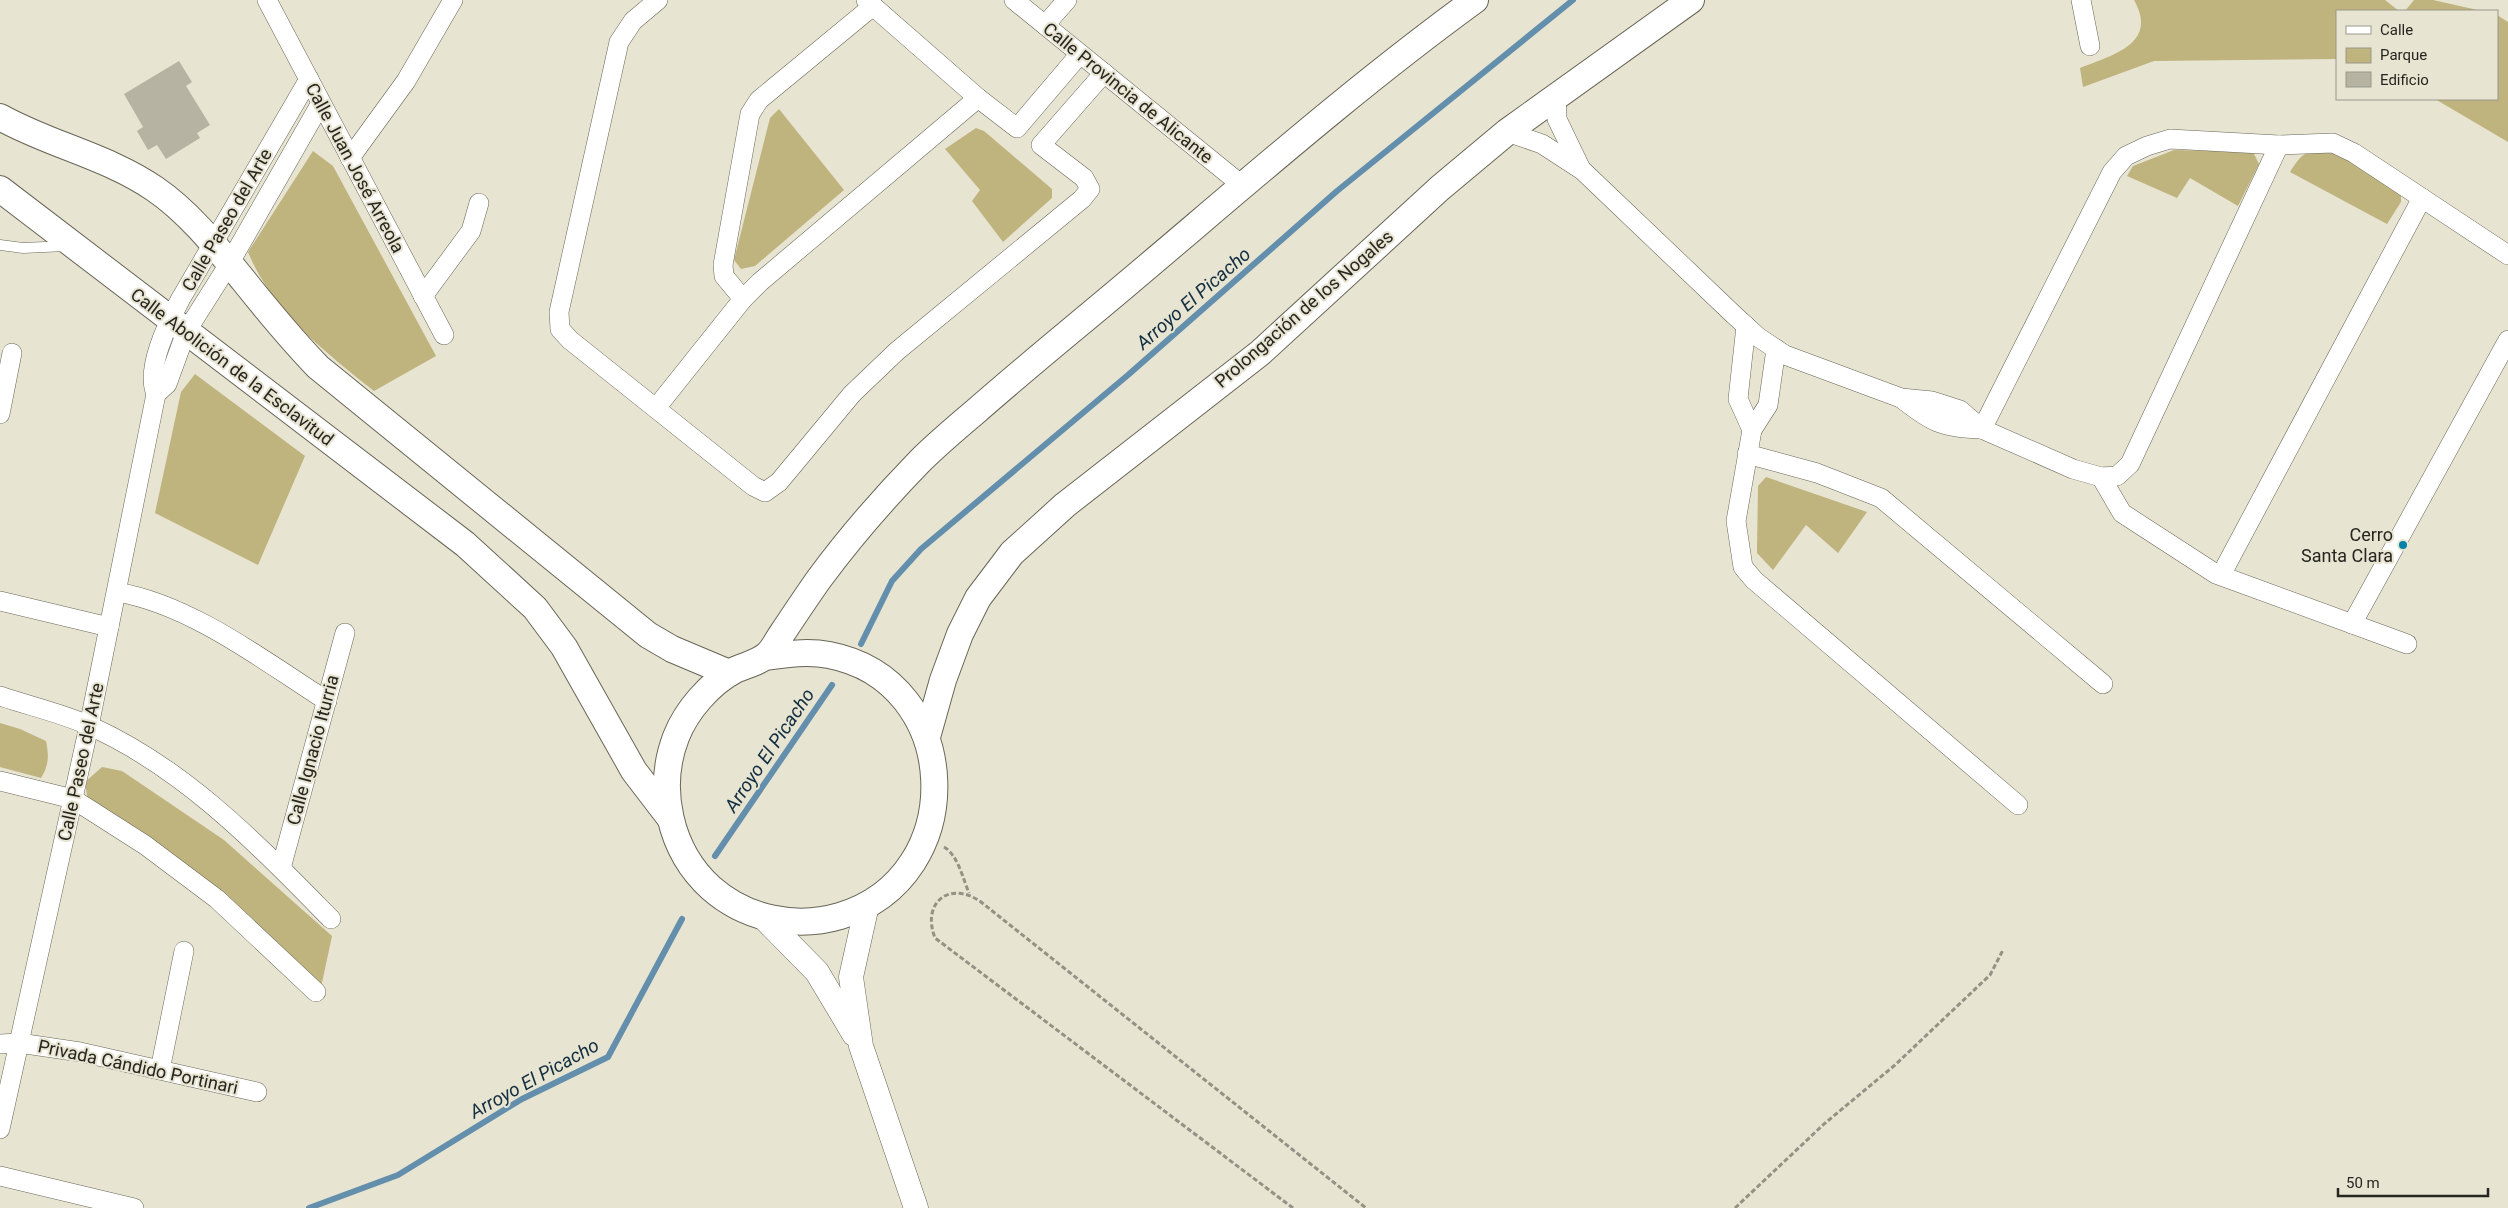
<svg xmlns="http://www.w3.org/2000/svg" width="2508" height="1208" font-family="Roboto,sans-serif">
	<rect width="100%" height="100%" fill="#e7e4d2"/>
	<g fill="#bfb37e">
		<path d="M2134,0H2385L2399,11H2337V59L2154,61L2083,87L2080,68C2112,55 2159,44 2134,0Z"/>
		<polygon points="2414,0 2433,0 2482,11 2405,11"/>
		<polygon points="2497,15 2508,22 2508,142 2435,99 2497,99"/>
		<polygon points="779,109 844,190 755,266 741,269 734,260 770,118"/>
		<polygon points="976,128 984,131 1052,189 1052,198 1003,242 972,201 980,190 945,149"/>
		<polygon points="2174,150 2253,152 2259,164 2238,206 2190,178 2177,198 2127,176 2133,166"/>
		<path d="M313,151L333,166L436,356L374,391C325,352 272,311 248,252Z"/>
		<path d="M2337,151L2401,194V202L2387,224L2290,172C2305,147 2309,152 2337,151Z"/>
		<polygon points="195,374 305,456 258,565 155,513 181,392"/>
		<polygon points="1766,477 1867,512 1838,553 1806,525 1773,570 1757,553 1758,486"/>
		<path d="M0,723L20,729L46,741C49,756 49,765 41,778L0,767Z"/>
		<polygon points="102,767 122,771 224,840 332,936 320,992 88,802 85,782"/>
	</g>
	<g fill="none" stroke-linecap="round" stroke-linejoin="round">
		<g stroke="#648fac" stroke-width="6">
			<polyline points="861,644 892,581 921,549 1128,375 1337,191 1573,0"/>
			<polyline points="715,856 832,685"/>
			<polyline points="309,1208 398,1175 522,1099 608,1057 682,919"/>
		</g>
	</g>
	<polygon fill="#b6b3a2" points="179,61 192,82 186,86 210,125 197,133 200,138 166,159 157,145 148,150 137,131 143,127 124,94"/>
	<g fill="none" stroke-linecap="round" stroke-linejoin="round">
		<defs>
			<polyline id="service" points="0,245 23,248 66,246"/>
			<g id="minor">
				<polyline points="267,0 444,335"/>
				<polyline points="658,0 633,21 619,42 559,312 560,329 570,340 753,486 765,492 779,482 852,394 897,351 1082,199 1090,189 1084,178 1041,145 1104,73"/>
				<polyline points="866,0 978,98 1017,128 1080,54"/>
				<polyline points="1014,0 1243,186"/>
				<polyline points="2081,0 2090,46"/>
				<polyline points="1045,25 1067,0"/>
				<polyline points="1556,95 1557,119 1581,169"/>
				<polyline points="1507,132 1542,144 1582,170 1733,314 1758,337 1785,355 1901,398 1932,401 1960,410 1982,429 2073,469 2101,477 2117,476 2130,464 2279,145"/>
				<polyline points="350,158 406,81 453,0"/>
				<polyline points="423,296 471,231 479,203"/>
				<polyline points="743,299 724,276 723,265 750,114 759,100 873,6"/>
				<polyline points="1746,326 1738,399 1752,430"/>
				<polyline points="1776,349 1768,405 1752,430 1736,521 1743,567 1754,580 2018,805"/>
				<polyline points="156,394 167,384 186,332 229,264 321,103"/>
				<path d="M1901,398C1931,422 1942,428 1982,429"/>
				<polyline points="656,408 743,299 760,282 978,98"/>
				<polyline points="0,414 12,353"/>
				<polyline points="1982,429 2112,172 2126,156 2147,146 2170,139 2279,145 2333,143 2354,153 2508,255"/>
				<polyline points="1747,454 1817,473 1881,498 2103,684"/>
				<polyline points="2101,477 2122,513 2216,574 2407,644"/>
				<polyline points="2221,575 2422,198"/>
				<path d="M117,592C192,605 264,661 327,701"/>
				<polyline points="0,601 109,627"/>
				<polyline points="2352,624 2508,340"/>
				<path d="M0,696C29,706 62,713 90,726C186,769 259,846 331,919"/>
				<polyline points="0,781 73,799 145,845 217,899 316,992"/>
				<polyline points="281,868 345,633"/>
				<polyline points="0,1044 19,1043 80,1052 257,1092"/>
				<polyline points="160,1070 184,951"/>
				<path d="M0,1129L89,726L156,394C145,369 168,323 180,300L309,79"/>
				<polyline points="0,1176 134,1208"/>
			</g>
			<g id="tertiary">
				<polyline points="867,905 851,977 861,1046 916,1208"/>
				<polyline points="762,916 817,972 854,1034"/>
			</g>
			<g id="secondary">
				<path d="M0,117C50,145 107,156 155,189C190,213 217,248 244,281C268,311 292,340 318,367L648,635L672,649L729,673"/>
				<polyline points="0,189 465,544 535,608 564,647 634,771 670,818"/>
				<path d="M766,657C787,654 808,651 829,655C964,681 971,877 840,916C796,929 746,919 711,888C670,851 656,789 676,737C686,711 710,683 735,670C746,665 760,662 768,654C774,648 778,639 783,632C795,614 807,596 819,579C850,537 884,498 920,461C937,444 956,428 975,412C1025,368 1077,326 1128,283C1242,187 1354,88 1475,0"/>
				<polyline points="927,737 943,680 960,634 978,598 1012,553 1065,505 1260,353 1440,188 1507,132 1691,0"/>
			</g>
		</defs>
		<use href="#service" stroke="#696657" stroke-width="11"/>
		<use href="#minor" stroke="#696657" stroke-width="20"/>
		<use href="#tertiary" stroke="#696657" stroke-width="25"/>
		<use href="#secondary" stroke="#696657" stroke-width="28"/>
		<g stroke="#949185" stroke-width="3" stroke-dasharray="5 2.5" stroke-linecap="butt">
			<path d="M944,847C958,855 963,879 969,893"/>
			<path d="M1293,1208L935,938C921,902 950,880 981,902L1366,1208"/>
			<polyline points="1735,1208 1824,1124 1895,1065 1990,975 2003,950"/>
		</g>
		<use href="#service" stroke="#fff" stroke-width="10"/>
		<use href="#minor" stroke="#fff" stroke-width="19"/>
		<use href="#tertiary" stroke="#fff" stroke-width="24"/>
		<use href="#secondary" stroke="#fff" stroke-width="26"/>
	</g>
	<circle fill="#0381a6" stroke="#e7e4d2" stroke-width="2" cx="2403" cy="545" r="5"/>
	<g text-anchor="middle" stroke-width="4" stroke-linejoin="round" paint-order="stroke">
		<g font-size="18" fill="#27251f" stroke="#e7e4d2">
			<text transform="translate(1128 93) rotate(39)" y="6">Calle Provincia de Alicante</text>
			<text transform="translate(355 168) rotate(62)" y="6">Calle Juan José Arreola</text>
			<text transform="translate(227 220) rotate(-60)" y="6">Calle Paseo del Arte</text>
			<text transform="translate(1304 309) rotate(-41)" y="6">Prolongación de los Nogales</text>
			<text transform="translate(232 367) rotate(37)" y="6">Calle Abolición de la Esclavitud</text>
			<text transform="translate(313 750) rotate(-75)" y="6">Calle Ignacio Iturria</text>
			<text transform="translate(81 762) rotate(-78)" y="6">Calle Paseo del Arte</text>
			<text transform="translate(138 1067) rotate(12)" y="6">Privada Cándido Portinari</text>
		</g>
		<g font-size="18" fill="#27251f" stroke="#e7e4d2" text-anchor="end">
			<text x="2393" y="541">Cerro<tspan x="2393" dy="21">Santa Clara</tspan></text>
		</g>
		<g font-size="19" font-style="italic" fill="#122e40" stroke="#e7e4d2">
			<text transform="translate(1193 298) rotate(-41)" y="7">Arroyo El Picacho</text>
			<text transform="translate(769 750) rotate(-56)" y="7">Arroyo El Picacho</text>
			<text transform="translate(534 1078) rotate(-29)" y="7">Arroyo El Picacho</text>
		</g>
	</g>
	<rect x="2336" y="10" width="162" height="90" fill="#e7e4d2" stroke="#9a988a"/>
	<rect x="2346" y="26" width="25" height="8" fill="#ffffff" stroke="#9a988a"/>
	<text x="2380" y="35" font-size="15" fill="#27251f">Calle</text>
	<rect x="2346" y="48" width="25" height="15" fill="#bfb37e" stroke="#9a988a"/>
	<text x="2380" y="60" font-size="15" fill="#27251f">Parque</text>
	<rect x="2346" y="72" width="25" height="15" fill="#b6b3a2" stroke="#9a988a"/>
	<text x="2380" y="85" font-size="15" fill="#27251f">Edificio</text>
	<path d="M2338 1188v8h150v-8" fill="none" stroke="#27251f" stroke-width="2.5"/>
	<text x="2346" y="1188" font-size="15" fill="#27251f" stroke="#e7e4d2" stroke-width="4" paint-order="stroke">50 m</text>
</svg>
